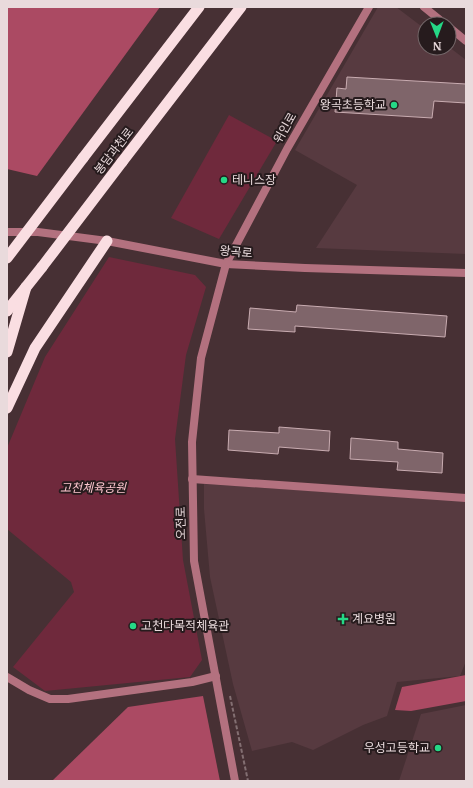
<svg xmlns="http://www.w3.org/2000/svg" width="473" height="788" font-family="Merriweather,'Noto Sans KR',serif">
	<rect width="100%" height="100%" fill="#473034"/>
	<g fill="#573a40">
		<polygon points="378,7 396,7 425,29 425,48 449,47 466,60 466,254 316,248 357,185 295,150"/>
		<polygon points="204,484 466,501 466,661 460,676 397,682 387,716 363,725 313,750 292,742 252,751 233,684 210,577 204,509"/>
		<polygon points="466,705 466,781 399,781 421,714"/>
	</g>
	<g fill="#6f293c">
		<polygon points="229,115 277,141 219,239 171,218"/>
		<polygon points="109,257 195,275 206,287 186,355 175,439 183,560 202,660 190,677 45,691 13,667 74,592 71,582 7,529 7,448 45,357"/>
	</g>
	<g fill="#ab4a63">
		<polygon points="7,7 160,7 37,176 7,169"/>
		<polygon points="466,675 466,701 411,711 395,710 402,687"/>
		<polygon points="203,696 220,781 52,781 128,707"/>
	</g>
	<g fill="#7f656a" stroke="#c9acb1">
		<polygon points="347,77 466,84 466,103 434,101 432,118 335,112 337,88 346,89"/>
		<polygon points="297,305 447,316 445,337 295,326 295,332 248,329 250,308 296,312"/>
		<polygon points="279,427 330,431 329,451 279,447 278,454 228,450 229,430 279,433"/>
		<polygon points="351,438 398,442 398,449 443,453 442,473 397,470 398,462 350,459"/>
	</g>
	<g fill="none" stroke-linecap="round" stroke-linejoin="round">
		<polyline stroke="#836f72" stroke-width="2" stroke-dasharray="4 2" stroke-linecap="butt" points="230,696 248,781"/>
		<g stroke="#b3717f" stroke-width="8">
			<polyline points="424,7 445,24"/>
			<polyline points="449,27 466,41"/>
			<polyline points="226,264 287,149 369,7"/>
			<polyline points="192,479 466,498"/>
			<polyline points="7,677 29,690 50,699 68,699 192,682 216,676"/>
		</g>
		<g stroke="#b3717f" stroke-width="8">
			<polyline points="7,232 38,232 107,241 226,264 305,268 466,273"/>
			<polyline points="226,264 201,358 192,442 194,561 235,781"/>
		</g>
		<g stroke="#fadee2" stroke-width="11">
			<polyline points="83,158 199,7"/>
			<polyline points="122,162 241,7"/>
			<polyline points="7,311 42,267"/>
			<polyline points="7,352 26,287"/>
			<polyline points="7,408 35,348 107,241"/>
		</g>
		<g stroke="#fadee2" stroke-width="11">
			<polyline points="7,258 83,158"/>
			<polyline points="42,267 122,162"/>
		</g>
	</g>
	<g fill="#25d886" stroke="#261b1d" stroke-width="1.5">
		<circle cx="394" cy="105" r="4"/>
		<circle cx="224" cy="180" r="4"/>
		<path d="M341 613h4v4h4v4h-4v4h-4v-4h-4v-4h4z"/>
		<circle cx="133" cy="626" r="4"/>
		<circle cx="438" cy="748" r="4"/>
	</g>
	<g text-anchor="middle" stroke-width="4" stroke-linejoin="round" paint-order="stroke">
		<g font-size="12" fill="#e9dadc" stroke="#261b1d" text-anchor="start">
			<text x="386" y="109" text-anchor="end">왕곡초등학교</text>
			<text x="232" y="184">테니스장</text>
			<text x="352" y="623">계요병원</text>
			<text x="141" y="630">고천다목적체육관</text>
			<text x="430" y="752" text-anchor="end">우성고등학교</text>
		</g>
		<g font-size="12" fill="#e9dadc" stroke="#261b1d">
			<text transform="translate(285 128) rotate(-60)" y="4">위인로</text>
			<text transform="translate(114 151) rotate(-52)" y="4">봉담과천로</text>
			<text transform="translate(236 252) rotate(5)" y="4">왕곡로</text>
			<text transform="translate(181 523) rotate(-91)" y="4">오전로</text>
		</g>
		<g font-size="12" font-style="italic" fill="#fdc6cf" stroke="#261b1d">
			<text x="93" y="492">고천체육공원</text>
		</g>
	</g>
	<rect width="473" height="788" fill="none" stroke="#e9dadc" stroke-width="16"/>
	<g transform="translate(437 36) rotate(179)"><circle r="19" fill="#261b1d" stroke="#746769"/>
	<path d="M0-3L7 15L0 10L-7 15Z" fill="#25d886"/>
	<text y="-6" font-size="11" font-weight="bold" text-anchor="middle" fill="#e9dadc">N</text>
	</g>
</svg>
